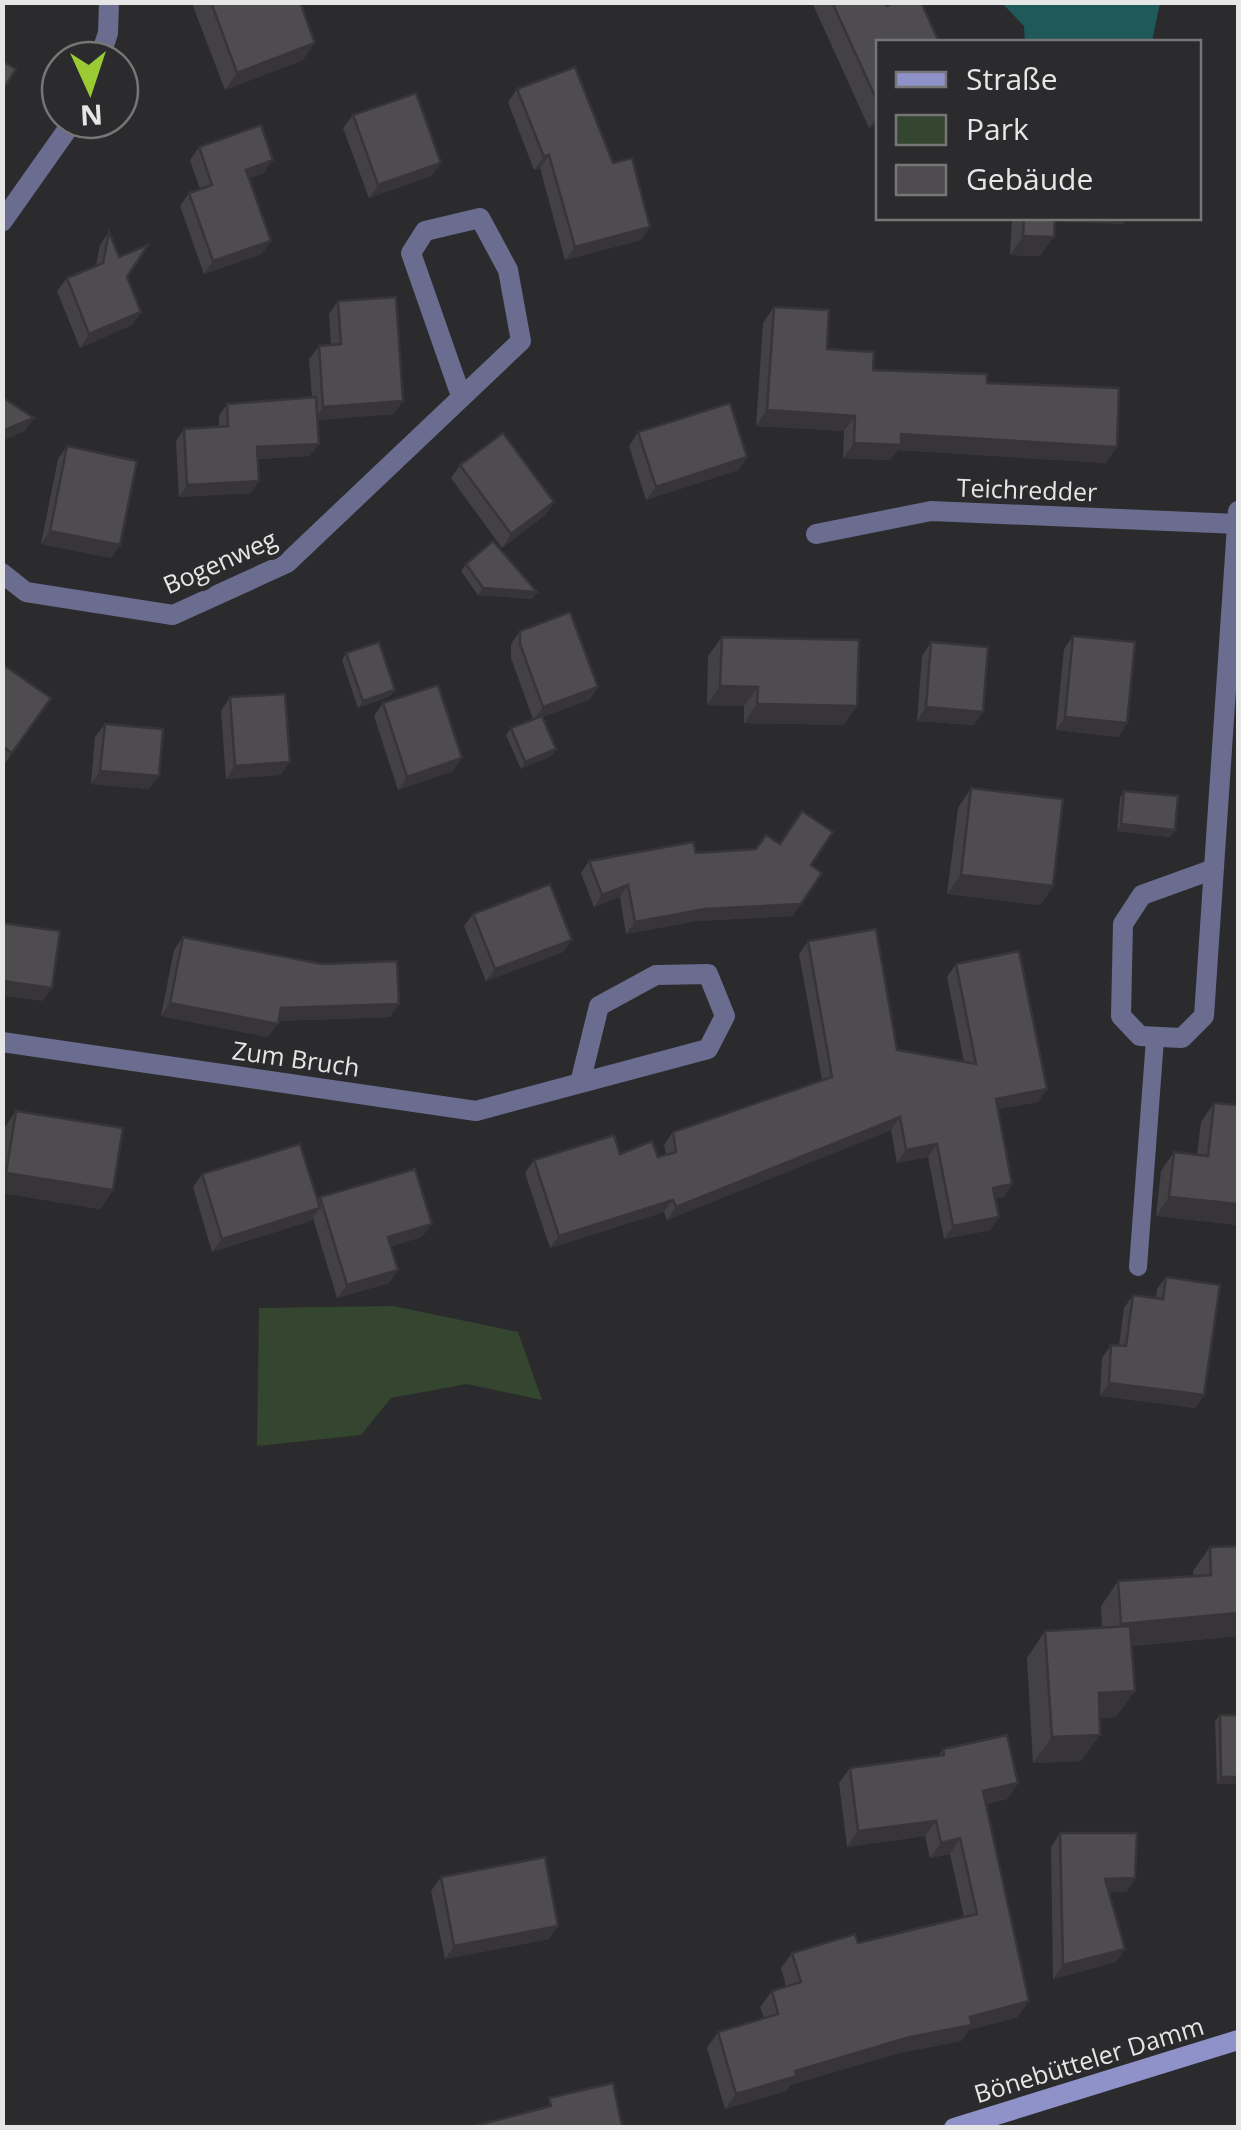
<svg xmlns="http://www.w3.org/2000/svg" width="1241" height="2130" font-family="'Open Sans',sans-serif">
	<rect width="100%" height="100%" fill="#2b2b2d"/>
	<polygon fill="#344530" points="393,1306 518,1332 542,1400 467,1384 391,1398 361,1435 257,1446 259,1308"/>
	<polygon fill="#20595a" points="1002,3 1160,3 1152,42 1025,42 1024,26"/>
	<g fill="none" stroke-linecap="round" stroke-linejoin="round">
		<polyline stroke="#6a6d8f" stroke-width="18" points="1138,1267 1155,1039"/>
		<g stroke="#6a6d8f" stroke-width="20">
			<polyline points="99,60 108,33 109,2"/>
			<polyline points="2,222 74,120"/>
			<polyline points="816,534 931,511 1238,524"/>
			<polyline points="2,573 26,592 173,615 287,563 521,341 508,270 480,218 425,231 411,253 461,396"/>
			<polyline points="1214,869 1142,895 1123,924 1121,1016 1140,1036 1182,1038 1204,1016 1238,511"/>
			<polyline points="2,1042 476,1111 708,1049 725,1016 708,974 656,975 599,1006 580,1083"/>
		</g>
		<polyline stroke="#8e92c8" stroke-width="20" points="954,2128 1238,2040"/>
	</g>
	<g fill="#434143">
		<polygon points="196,2 300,2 303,60 225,90 193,6"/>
		<polygon points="812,2 885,2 887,6 878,42 878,124 869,128"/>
		<polygon points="517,89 641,240 565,260 540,168 534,170 508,102"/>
		<polygon points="353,115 441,163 431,176 369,198 343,128"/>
		<polygon points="199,147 264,173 249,178 262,254 204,274 180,206 189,193 200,189 190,160"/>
		<polygon points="1012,218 1127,218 1123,224 1055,221 1040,256 1010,255"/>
		<polygon points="109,232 141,312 132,325 80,348 57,291 67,278 96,266 100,245"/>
		<polygon points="338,301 394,414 317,420 310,456 258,459 251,493 179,497 176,441 184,429 219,427 219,416 227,404 312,397 309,359 319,346 331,345 329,314"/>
		<polygon points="774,307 827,349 873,370 987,383 1106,463 898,450 890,460 843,458 844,431 756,426 763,323"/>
		<polygon points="638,432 747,457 738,470 646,500 629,446"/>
		<polygon points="67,446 120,545 111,558 41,544 58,459"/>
		<polygon points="460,465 554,502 545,515 502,548 451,478"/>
		<polygon points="466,564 537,592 532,599 478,595 461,571"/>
		<polygon points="520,631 598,687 589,700 542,717 556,749 551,756 521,769 506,735 511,728 533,719 511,658 511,644"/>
		<polygon points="1073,636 1127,723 1118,737 1056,730 1064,649"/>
		<polygon points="722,637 844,725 744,723 744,706 707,705 708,656"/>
		<polygon points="931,642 974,725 917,721 922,656"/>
		<polygon points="346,653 395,690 390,696 358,708 342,660"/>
		<polygon points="2,664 51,698 3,766 2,766"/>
		<polygon points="230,697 290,762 280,775 226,779 221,711"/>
		<polygon points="383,703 453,771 398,790 374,716"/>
		<polygon points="105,724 149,789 91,784 95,737"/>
		<polygon points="971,788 1053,886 1040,905 947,894 958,808"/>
		<polygon points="1124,791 1175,830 1170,837 1117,831 1120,798"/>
		<polygon points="696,853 811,865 793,916 696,921 626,934 620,897 594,907 581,873 589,861"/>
		<polygon points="473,914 572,940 563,952 486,981 464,926"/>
		<polygon points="183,937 390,1017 278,1021 268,1037 161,1016 174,950"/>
		<polygon points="808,941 897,1050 964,1062 947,977 956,964 1038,1102 998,1109 1012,1184 1004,1197 995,1198 999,1217 990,1230 944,1239 928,1157 897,1163 891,1130 667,1220 664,1212 550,1248 525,1173 534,1160 620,1154 658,1157 666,1155 664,1145 673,1132 822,1080 799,954"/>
		<polygon points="1214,1103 1238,1225 1156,1216 1161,1171 1174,1152 1197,1155 1201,1122"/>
		<polygon points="16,1111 113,1190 100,1209 2,1193 3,1130"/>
		<polygon points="202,1174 317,1201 320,1197 422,1237 391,1246 398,1270 389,1283 337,1298 313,1218 310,1221 212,1252 193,1187"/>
		<polygon points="1166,1277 1204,1395 1195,1408 1100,1396 1102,1358 1111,1345 1119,1346 1124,1308 1133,1295 1156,1298 1157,1289"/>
		<polygon points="1210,1547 1238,1636 1132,1646 1116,1717 1099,1718 1081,1761 1033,1763 1027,1658 1045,1631 1102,1628 1101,1606 1118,1581 1193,1576 1193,1571"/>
		<polygon points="1220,1715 1238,1784 1217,1784 1215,1721"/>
		<polygon points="943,1749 1018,1783 1007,1799 986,1804 1018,2017 969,2030 961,2041 899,2053 790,2085 786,2091 725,2109 707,2048 718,2032 764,2018 760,2007 772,1991 786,1986 781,1968 792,1953 858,1943 964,1917 950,1854 930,1858 925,1836 847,1847 839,1783 850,1768 938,1756"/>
		<polygon points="1060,1833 1135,1878 1126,1892 1108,1892 1125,1949 1116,1962 1053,1979 1051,1847"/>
		<polygon points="441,1877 558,1926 549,1939 445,1959 431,1891"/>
	</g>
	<g fill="#373537">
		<polygon points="315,43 303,60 225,90 237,73"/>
		<polygon points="878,115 878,124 869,128"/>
		<polygon points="549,155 540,168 534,170 544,157"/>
		<polygon points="273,160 264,173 237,183 246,170"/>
		<polygon points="441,163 431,176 369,198 378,185"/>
		<polygon points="1044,218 1127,218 1123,224 1042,220"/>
		<polygon points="650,227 641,240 565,260 575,247"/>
		<polygon points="1023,236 1054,237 1040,256 1010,255"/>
		<polygon points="271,241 262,254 204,274 213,261"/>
		<polygon points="141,312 132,325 80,348 89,334"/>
		<polygon points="403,401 394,414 313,420 323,407"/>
		<polygon points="767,410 855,416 844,431 756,426"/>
		<polygon points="34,418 25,431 2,441 2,431"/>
		<polygon points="901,434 1117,447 1106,463 898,450 890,460 843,458 854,443"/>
		<polygon points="319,444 310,456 249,459 257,447"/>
		<polygon points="747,457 738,470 646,500 656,487"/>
		<polygon points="259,481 251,493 179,497 187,485"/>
		<polygon points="554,502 545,515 502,548 511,534"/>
		<polygon points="50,531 120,545 111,558 41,544"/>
		<polygon points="483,588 537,592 532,599 478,595"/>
		<polygon points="720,686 758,687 744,706 707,705"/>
		<polygon points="598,687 589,700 534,720 543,707"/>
		<polygon points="395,690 390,696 358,708 363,701"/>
		<polygon points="757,704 857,706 844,725 744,723"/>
		<polygon points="926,707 983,712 974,725 917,721"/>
		<polygon points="1065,717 1127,723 1118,737 1056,730"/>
		<polygon points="556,749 551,756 521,769 525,762"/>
		<polygon points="462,758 453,771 398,790 407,777"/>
		<polygon points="290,762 280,775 226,779 235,766"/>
		<polygon points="100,771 159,776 149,789 91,784"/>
		<polygon points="1121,824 1175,830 1170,837 1117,831"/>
		<polygon points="961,875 1053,886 1040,905 947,894"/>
		<polygon points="628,885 620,897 594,907 602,895"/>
		<polygon points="801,904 793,916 696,921 626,934 635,922 705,909"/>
		<polygon points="572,940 563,952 486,981 495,969"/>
		<polygon points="2,981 52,988 43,1001 2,996"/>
		<polygon points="170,1003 278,1024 268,1037 161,1016"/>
		<polygon points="399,1004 390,1017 272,1021 281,1008"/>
		<polygon points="1047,1089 1038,1102 988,1111 996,1099"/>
		<polygon points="900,1117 891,1130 667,1220 676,1207"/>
		<polygon points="937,1144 928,1157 897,1163 906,1150"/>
		<polygon points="6,1173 113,1190 100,1209 2,1193 2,1178"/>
		<polygon points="1012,1184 1004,1197 985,1200 993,1188"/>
		<polygon points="1169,1197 1238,1204 1238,1225 1156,1216"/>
		<polygon points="673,1200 664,1212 550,1248 559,1236"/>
		<polygon points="320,1208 310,1221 212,1252 222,1239"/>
		<polygon points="999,1217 990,1230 944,1239 953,1226"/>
		<polygon points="432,1224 422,1237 379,1250 388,1237"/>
		<polygon points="398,1270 389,1283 337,1298 347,1285"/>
		<polygon points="1109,1383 1204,1395 1195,1408 1100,1396"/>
		<polygon points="1238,1613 1238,1636 1104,1648 1121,1624"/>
		<polygon points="1135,1691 1116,1717 1080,1719 1099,1693"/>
		<polygon points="1100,1735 1081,1761 1033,1763 1052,1737"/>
		<polygon points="1221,1777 1238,1777 1238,1784 1217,1784"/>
		<polygon points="1018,1783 1007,1799 972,1806 983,1791"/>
		<polygon points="936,1821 925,1836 847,1847 858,1831"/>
		<polygon points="960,1838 950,1854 930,1858 941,1843"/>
		<polygon points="1135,1878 1126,1892 1095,1893 1105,1879"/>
		<polygon points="558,1926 549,1939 445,1959 454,1946"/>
		<polygon points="1125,1949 1116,1962 1053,1979 1063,1965"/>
		<polygon points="1029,2001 1018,2017 969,2030 961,2041 899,2053 790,2085 786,2091 725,2109 736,2094 795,2071 970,2017"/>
	</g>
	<g fill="#4e4c4e" stroke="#373537" stroke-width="2.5">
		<polygon points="211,2 300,2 315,43 237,73"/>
		<polygon points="832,2 885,2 887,6 894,2 921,2 939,42 878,42 878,103"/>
		<polygon points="2,61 16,69 2,91"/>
		<polygon points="575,67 613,163 632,158 650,227 575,247 549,155 544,157 517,89"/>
		<polygon points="416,93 441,163 378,185 353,115"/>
		<polygon points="261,125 273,160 246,170 271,241 213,261 189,193 212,185 199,147"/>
		<polygon points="1024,218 1055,218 1054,237 1023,236"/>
		<polygon points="109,232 119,257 148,245 127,277 141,312 89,334 67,278 103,263"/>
		<polygon points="396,297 403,401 323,407 319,346 341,344 338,301"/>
		<polygon points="774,307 829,310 827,349 874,352 873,370 987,374 987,383 1119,388 1117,447 901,434 901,445 854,443 855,416 767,410"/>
		<polygon points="2,397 34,418 2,431"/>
		<polygon points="316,397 319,444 257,447 259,481 187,485 184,429 228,426 227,404"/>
		<polygon points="730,403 747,457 656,487 638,432"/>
		<polygon points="503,433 554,502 511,534 460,465"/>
		<polygon points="67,446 137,461 120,545 50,531"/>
		<polygon points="493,541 537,592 483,588 466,564"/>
		<polygon points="570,612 598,687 543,707 520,644 520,631"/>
		<polygon points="1073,636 1135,642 1127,723 1065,717"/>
		<polygon points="722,637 859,640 857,706 757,704 758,687 720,686"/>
		<polygon points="379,642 395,690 363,701 346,653"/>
		<polygon points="931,642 988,647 983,712 926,707"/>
		<polygon points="2,664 51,698 12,753 2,746"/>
		<polygon points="438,685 462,758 407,777 383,703"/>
		<polygon points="285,694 290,762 235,766 230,697"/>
		<polygon points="542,716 556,749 525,762 511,728"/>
		<polygon points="105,724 163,729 159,776 100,771"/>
		<polygon points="971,788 1063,799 1053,886 961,875"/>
		<polygon points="1124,791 1178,796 1175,830 1121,824"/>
		<polygon points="802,811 833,832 811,865 822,873 801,904 705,909 635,922 628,885 602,895 589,861 693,842 696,853 756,849 766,835 780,844"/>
		<polygon points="550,884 572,940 495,969 473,914"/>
		<polygon points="2,923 60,931 52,988 2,981"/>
		<polygon points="876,929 897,1050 976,1064 956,964 1019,951 1047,1089 996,1099 1012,1184 993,1188 999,1217 953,1226 937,1144 906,1150 900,1117 676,1207 673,1200 559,1236 534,1160 614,1135 620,1154 652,1141 658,1157 676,1152 673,1132 832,1077 808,941"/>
		<polygon points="183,937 322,964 397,961 399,1004 281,1008 278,1024 170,1003"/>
		<polygon points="1214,1103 1238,1105 1238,1204 1169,1197 1174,1152 1208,1156"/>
		<polygon points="16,1111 123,1128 113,1190 6,1173"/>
		<polygon points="300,1144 320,1208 222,1239 202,1174"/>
		<polygon points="415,1169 432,1224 388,1237 398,1270 347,1285 320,1197"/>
		<polygon points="1166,1277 1220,1285 1204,1395 1109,1383 1111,1345 1126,1346 1133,1295 1163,1299"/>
		<polygon points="1238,1546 1238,1613 1121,1624 1118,1581 1211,1575 1210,1547"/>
		<polygon points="1130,1626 1135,1691 1099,1693 1100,1735 1052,1737 1045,1631"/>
		<polygon points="1220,1715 1238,1715 1238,1777 1221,1777"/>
		<polygon points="1007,1735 1018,1783 983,1791 1029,2001 970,2017 972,2025 910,2037 795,2071 797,2076 736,2094 718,2032 778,2014 772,1991 801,1982 792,1953 855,1934 858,1943 977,1914 960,1838 941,1843 936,1821 858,1831 850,1768 944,1755 943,1749"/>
		<polygon points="1060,1833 1137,1833 1135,1878 1105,1879 1125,1949 1063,1965"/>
		<polygon points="545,1857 558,1926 454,1946 441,1877"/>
		<polygon points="613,2083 622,2126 614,2128 467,2128 551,2106 549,2098"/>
	</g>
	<g text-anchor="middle" stroke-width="10" stroke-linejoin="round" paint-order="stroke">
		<g font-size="25" fill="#e6e6e7" stroke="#2b2b2d">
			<text transform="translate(1027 490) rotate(2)" y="9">Teichredder</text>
			<text transform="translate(220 562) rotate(-24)" y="9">Bogenweg</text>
			<text transform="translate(296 1059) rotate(8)" y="9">Zum Bruch</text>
			<text transform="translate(1089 2060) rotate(-17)" y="9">Bönebütteler Damm</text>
		</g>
	</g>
	<rect width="1241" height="2130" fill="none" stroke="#e6e6e7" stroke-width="10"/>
	<rect x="876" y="40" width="325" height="180" fill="#2b2b2d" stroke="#767677" stroke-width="2.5"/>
	<rect x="896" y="72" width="50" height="15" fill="#8e92c8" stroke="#767677" stroke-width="2.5"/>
	<text x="966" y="90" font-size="30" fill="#e6e6e7">Straße</text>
	<rect x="896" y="115" width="50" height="30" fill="#344530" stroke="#767677" stroke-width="2.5"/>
	<text x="966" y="140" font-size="30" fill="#e6e6e7">Park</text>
	<rect x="896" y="165" width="50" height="30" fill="#4e4c4e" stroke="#767677" stroke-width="2.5"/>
	<text x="966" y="190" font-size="30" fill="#e6e6e7">Gebäude</text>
	<g transform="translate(90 90) rotate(177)"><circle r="48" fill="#2b2b2d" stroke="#767677" stroke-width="2.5"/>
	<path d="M0-8L18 38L0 25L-18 38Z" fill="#9acb34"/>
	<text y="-15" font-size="28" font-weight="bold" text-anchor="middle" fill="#e6e6e7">N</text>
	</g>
</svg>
